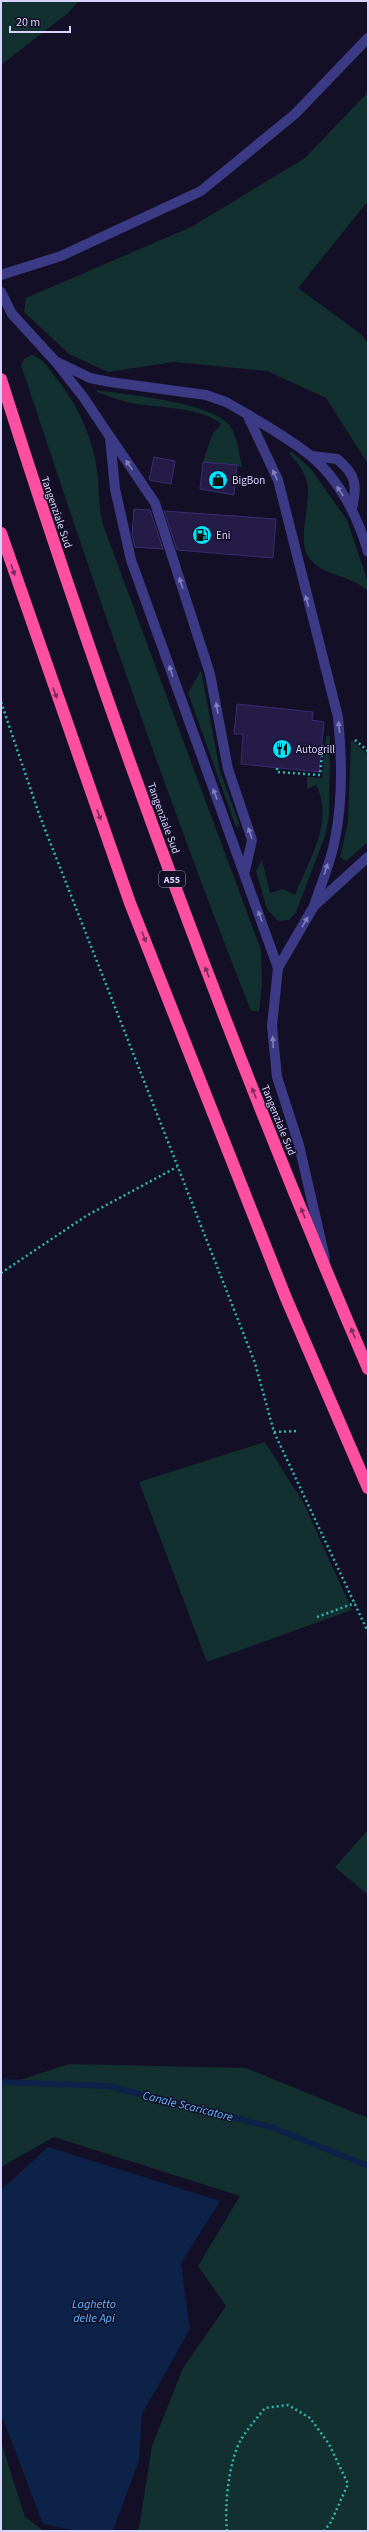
<svg xmlns="http://www.w3.org/2000/svg" width="369" height="2532" font-family="'Source Sans 3',sans-serif">
	<rect width="100%" height="100%" fill="#130f26"/>
	<g fill="#12302f">
		<polygon points="1,1 79,1 68,13 1,65"/>
		<polygon points="368,92 368,201 298,288 361,334 368,343 368,464 326,398 267,371 174,362 108,372 69,354 24,312 26,298 191,227 305,158"/>
		<path d="M32,355C43,358 49,369 56,378C79,406 95,442 98,479C99,495 99,509 103,525L261,950L262,984L259,1011H251C167,799 93,582 21,365L25,358Z"/>
		<path d="M97,390C126,395 217,402 231,428C238,439 239,454 242,467L203,462L212,435L221,424C201,406 152,408 126,402C116,399 106,395 97,392Z"/>
		<path d="M292,452L311,469L347,520L368,583V591C351,575 323,576 309,558C296,540 312,504 307,482C304,471 297,462 289,453Z"/>
		<polygon points="201,670 220,771 240,826 236,827 188,693"/>
		<path d="M326,736H330L329,816L325,836L296,912L289,920L278,921L267,909L256,871L262,860L270,893L283,889L295,895C308,862 335,821 316,785L307,789V777L322,778Z"/>
		<polygon points="351,740 368,754 368,842 346,861 340,857 348,822"/>
		<polygon points="265,1442 304,1504 352,1610 207,1662 139,1482"/>
		<polygon points="368,1830 368,1895 335,1867"/>
		<polygon points="69,2064 246,2068 368,2118 368,2531 136,2531 139,2528 152,2446 183,2368 226,2306 198,2266 240,2196 54,2137 1,2167 1,2086"/>
		<polygon points="1,2442 25,2517 44,2531 1,2531"/>
	</g>
	<polygon fill="#0c2248" points="48,2147 220,2201 181,2263 190,2329 142,2414 139,2460 113,2531 77,2531 43,2524 1,2414 1,2190"/>
	<g fill="none" stroke-linecap="round" stroke-linejoin="round">
		<polyline stroke="#0c2248" stroke-width="6" points="1,2082 108,2086 271,2127 368,2166"/>
	</g>
	<g fill="#241b47" stroke="#3b2d73">
		<polygon points="154,457 175,461 171,484 149,480"/>
		<polygon points="203,462 237,465 234,495 200,489"/>
		<polygon points="134,509 150,510 163,549 135,547 132,535"/>
		<polygon points="164,511 276,519 273,558 177,550"/>
		<polygon points="237,704 313,712 312,720 324,722 319,772 241,764 243,734 234,734"/>
	</g>
	<g fill="none" stroke-linecap="round" stroke-linejoin="round">
		<g stroke="#2fb8b0" stroke-width="2.5" stroke-dasharray="2 3" stroke-linecap="butt">
			<polyline points="1,702 39,814 255,1363 274,1432 368,1632"/>
			<polyline points="355,740 368,751"/>
			<polyline points="277,768 277,772 320,775 323,744"/>
			<polyline points="1,1273 86,1216 177,1167"/>
			<polyline points="274,1432 299,1431"/>
			<polyline points="317,1617 355,1603"/>
			<path d="M227,2531C224,2507 229,2458 242,2438C249,2427 257,2418 265,2408L288,2405L310,2418L329,2444L348,2484L331,2522L324,2531"/>
		</g>
		<g stroke="#3d3a85" stroke-width="10">
			<polyline points="1,275 61,256 201,191 295,114 368,38"/>
			<path d="M1,292L12,314L55,361L90,378L110,382L206,395L226,402L247,414L278,480L338,717C342,757 343,800 335,839C331,862 321,884 314,906"/>
			<polyline points="55,361 84,398 110,437 115,489 131,560 278,968 272,1026 277,1077 299,1145 325,1258"/>
			<path d="M247,414C268,427 291,440 311,456C339,479 358,517 368,552"/>
			<polyline points="111,438 155,503 210,674 228,769 252,840 245,871"/>
			<path d="M312,456L337,459C357,475 357,486 352,509"/>
			<polyline points="278,968 314,906 368,857"/>
		</g>
		<g stroke="#ff4fa3" stroke-width="12">
			<path d="M1,379C107,715 229,1045 368,1369"/>
			<polyline points="1,533 130,903 286,1298 368,1488"/>
		</g>
	</g>
	<defs><path id="oneway-solid" d="M-6-.8H1V-3.2L6.5 0L1 3.2V.8H-6Z"/></defs>
	<g fill="#837fbc">
		<use href="#oneway-solid" transform="translate(129 465) rotate(-125)"/>
		<use href="#oneway-solid" transform="translate(275 475) rotate(-114)"/>
		<use href="#oneway-solid" transform="translate(340 491) rotate(-124)"/>
		<use href="#oneway-solid" transform="translate(181 583) rotate(-108)"/>
		<use href="#oneway-solid" transform="translate(307 601) rotate(-105)"/>
		<use href="#oneway-solid" transform="translate(171 671) rotate(-109)"/>
		<use href="#oneway-solid" transform="translate(217 708) rotate(-100)"/>
		<use href="#oneway-solid" transform="translate(339 727) rotate(-96)"/>
		<use href="#oneway-solid" transform="translate(215 794) rotate(-111)"/>
		<use href="#oneway-solid" transform="translate(250 833) rotate(-109)"/>
		<use href="#oneway-solid" transform="translate(326 869) rotate(-72)"/>
		<use href="#oneway-solid" transform="translate(260 916) rotate(-110)"/>
		<use href="#oneway-solid" transform="translate(305 922) rotate(-60)"/>
		<use href="#oneway-solid" transform="translate(273 1042) rotate(-93)"/>
	</g>
	<g fill="#7d2c5e">
		<use href="#oneway-solid" transform="translate(13 570) rotate(71)"/>
		<use href="#oneway-solid" transform="translate(55 693) rotate(70)"/>
		<use href="#oneway-solid" transform="translate(99 815) rotate(70)"/>
		<use href="#oneway-solid" transform="translate(144 937) rotate(69)"/>
		<use href="#oneway-solid" transform="translate(207 972) rotate(-111)"/>
		<use href="#oneway-solid" transform="translate(254 1093) rotate(-112)"/>
		<use href="#oneway-solid" transform="translate(303 1213) rotate(-112)"/>
		<use href="#oneway-solid" transform="translate(353 1333) rotate(-113)"/>
	</g>
	<defs>
		<symbol id="shop-disc" viewBox="-11 -11 22 22"><circle r="9.5" fill="#00e5ff" stroke="#130f26"/><path d="M-5-2.5h2.3a2.7 3.5 0 0 1 5.4 0H5L5.5 6h-11ZM-1.5-2.5h3a1.5 2.3 0 0 0-3 0Z" fill="#111"/></symbol>
		<symbol id="fuel-disc" viewBox="-11 -11 22 22"><circle r="9.5" fill="#00e5ff" stroke="#130f26"/><path d="M-5.5-6h7V0h2V4h1.3V-2.5L3-4.5l.8-.8L6-3V5H2.5V1h-1V6h-7ZM-4.2-4.7v3.2H.2V-4.7Z" fill="#111"/></symbol>
		<symbol id="restaurant-disc" viewBox="-11 -11 22 22"><circle r="9.5" fill="#00e5ff" stroke="#130f26"/><path d="M-5-6h1v4h1v-4h1v4h1v-4h1v5L-1.5 .5V6h-2V.5L-5-1ZM5-6V6H3V1.5H1.5Q1.5-4 5-6Z" fill="#111"/></symbol>
	</defs>
	<g fill-rule="evenodd">
		<use href="#shop-disc" x="207" y="469" width="22" height="22"/>
		<use href="#fuel-disc" x="191" y="524" width="22" height="22"/>
		<use href="#restaurant-disc" x="271" y="738" width="22" height="22"/>
	</g>
	<g text-anchor="middle" stroke-width="3" stroke-linejoin="round" paint-order="stroke">
		<rect fill="#130f26" stroke="#9e99be" stroke-width="1" x="159" y="871" width="26" height="16" rx="3"/>
		<g font-size="10" font-weight="bold" fill="#d9d4ff">
			<text x="172" y="883">A55</text>
		</g>
		<g font-size="11" fill="#d9d4ff" stroke="#130f26" text-anchor="start">
			<text x="232" y="484">BigBon</text>
			<text x="216" y="539">Eni</text>
			<text x="296" y="753">Autogrill</text>
		</g>
		<g font-size="11" fill="#d9d4ff" stroke="#130f26">
			<text transform="translate(57 512) rotate(71)" y="4">Tangenziale Sud</text>
			<text transform="translate(164 818) rotate(70)" y="4">Tangenziale Sud</text>
			<text transform="translate(279 1120) rotate(68)" y="4">Tangenziale Sud</text>
		</g>
		<g font-size="12" font-style="italic" fill="#62b6ff" stroke="#130f26">
			<text transform="translate(188 2106) rotate(14)" y="4">Canale Scaricatore</text>
			<text x="94" y="2308">Laghetto<tspan x="94" dy="14">delle Api</tspan></text>
		</g>
	</g>
	<rect width="369" height="2532" fill="none" stroke="#d9d4ff" stroke-width="4"/>
	<path d="M10 26v6h60v-6" fill="none" stroke="#d9d4ff" stroke-width="2"/>
	<text x="16" y="26" font-size="12" fill="#d9d4ff" stroke="#130f26" stroke-width="3" paint-order="stroke">20 m</text>
</svg>
